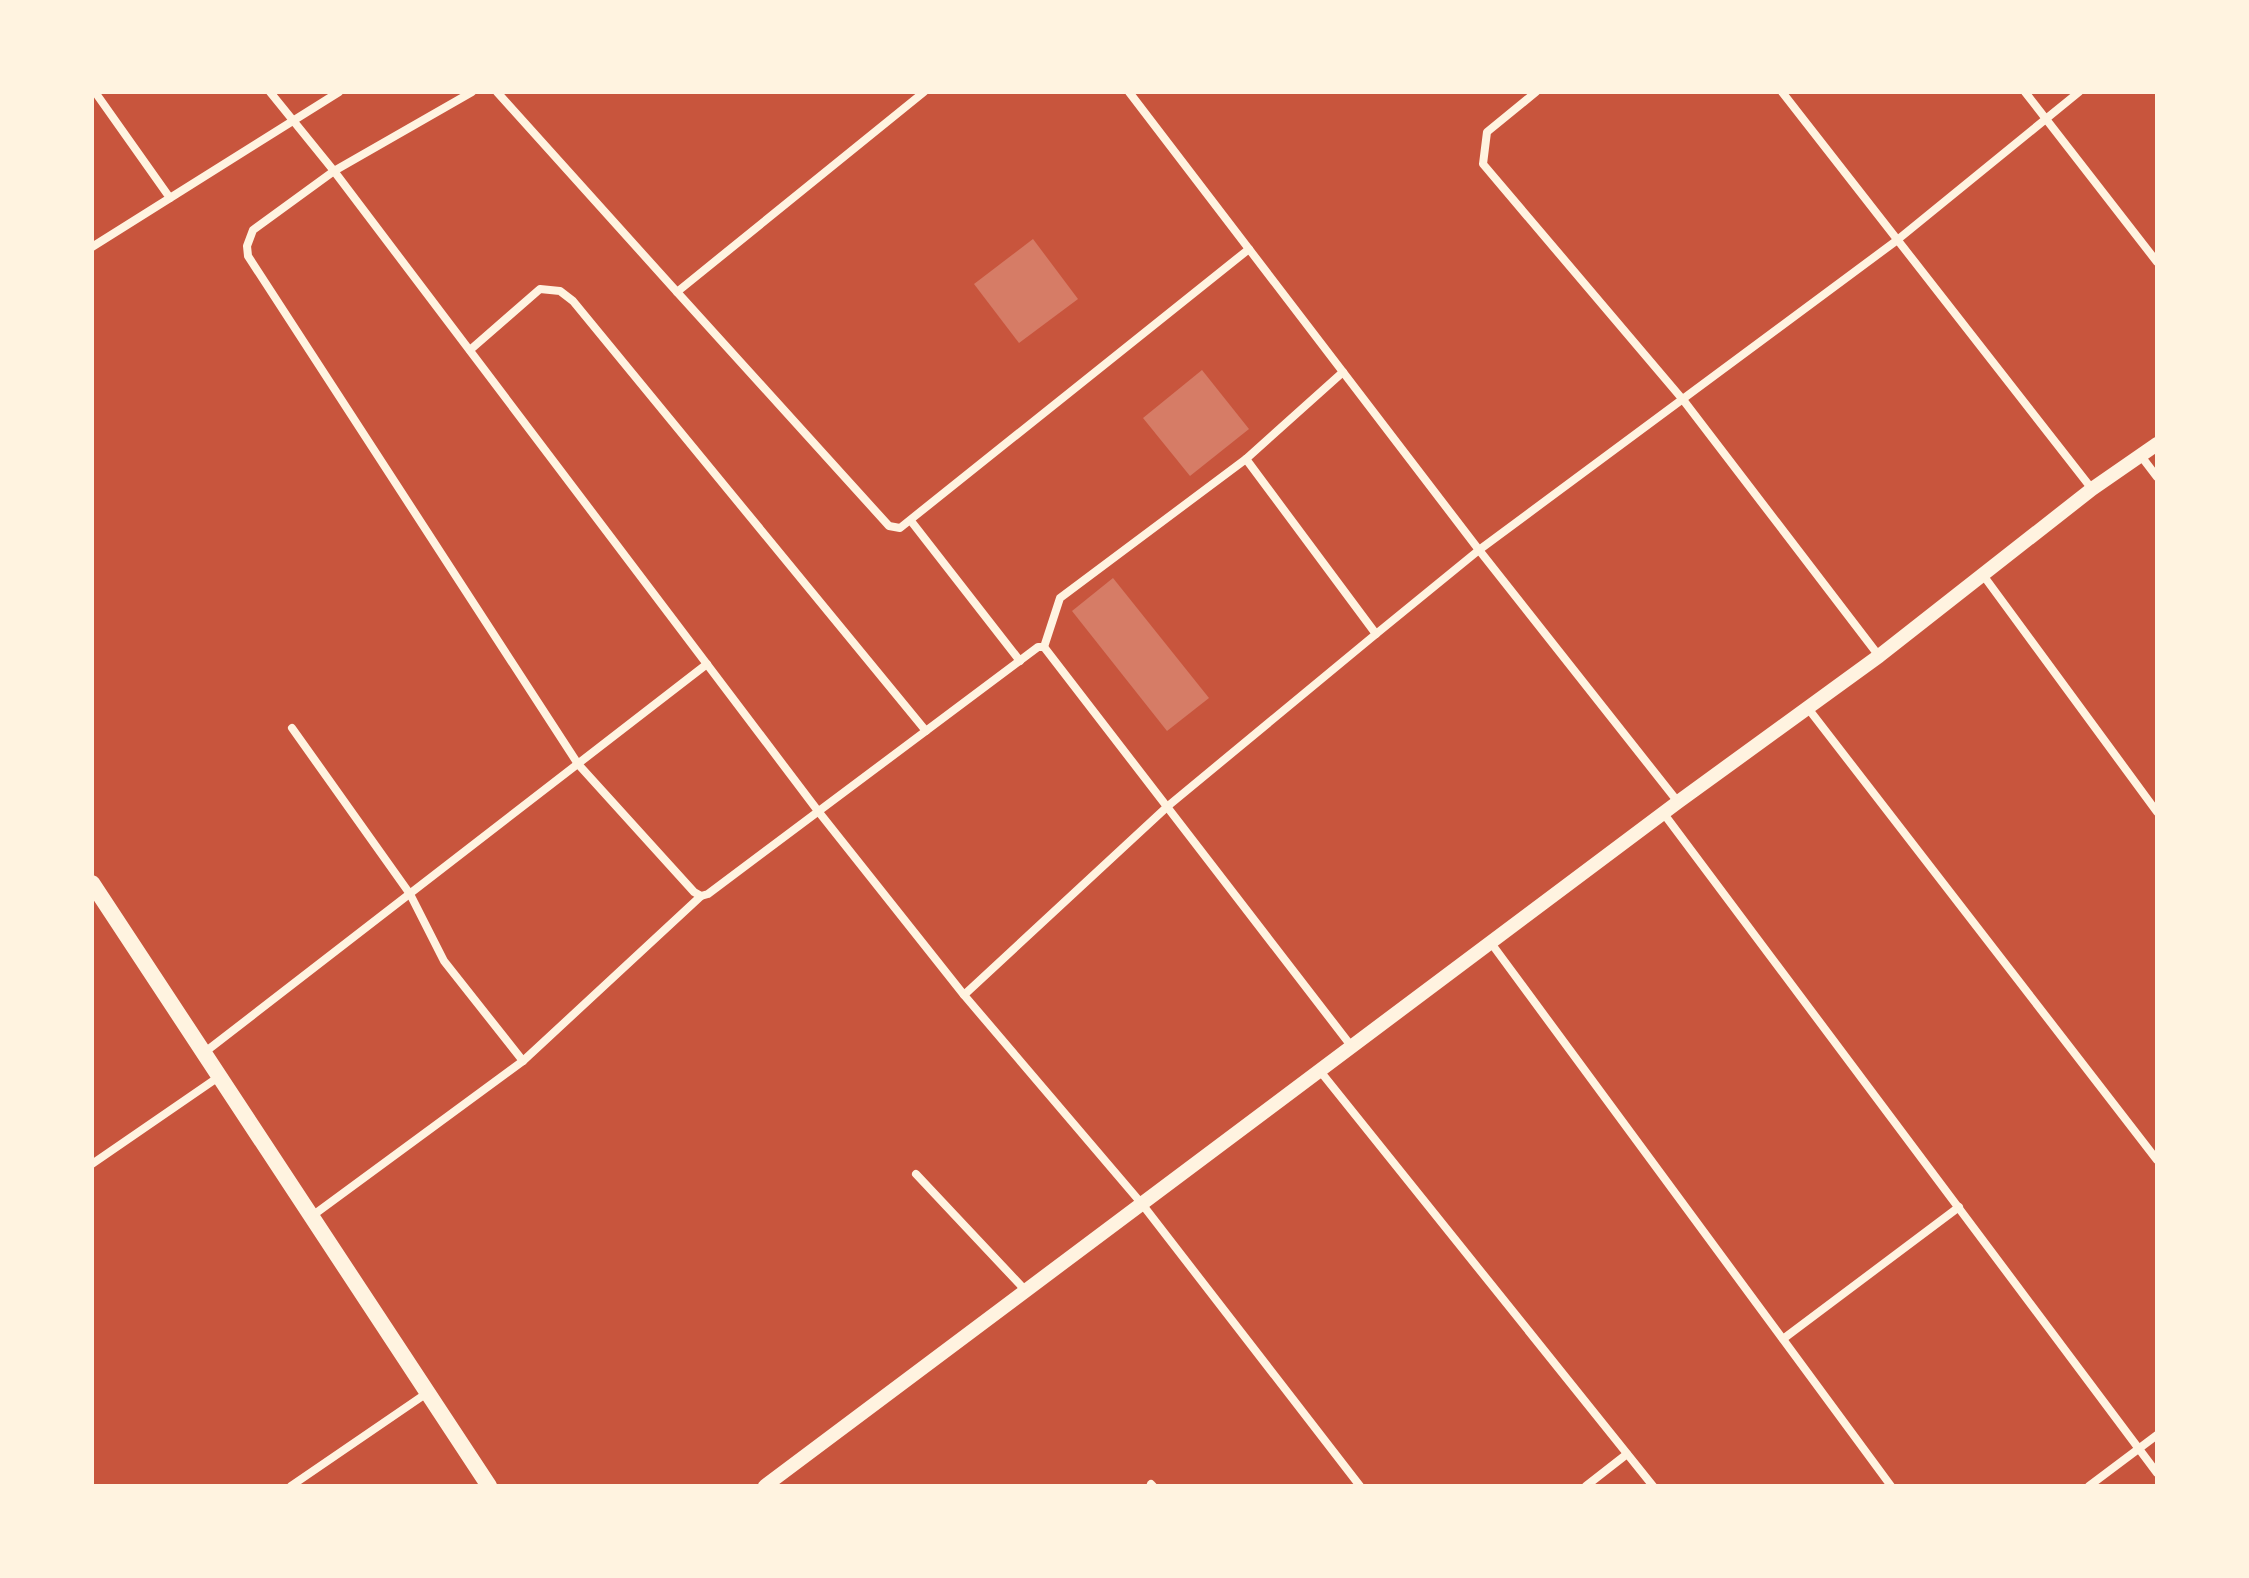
<svg xmlns="http://www.w3.org/2000/svg" width="2249" height="1578" font-family="Jost,sans-serif">
	<rect width="100%" height="100%" fill="#c8553d"/>
	<g fill="#d67c66">
		<polygon points="1033,239 1078,299 1019,343 974,284"/>
		<polygon points="1202,370 1249,429 1190,476 1143,418"/>
		<polygon points="1113,578 1209,698 1167,731 1072,611"/>
	</g>
	<g fill="none" stroke-linecap="round" stroke-linejoin="round">
		<g stroke="#fff3e0" stroke-width="8">
			<polyline points="270,92 334,171 818,811 964,995"/>
			<polyline points="472,92 334,171 253,230 247,246 248,256 578,764 694,892 701,896 708,894 1038,647 1044,647 1352,1047"/>
			<polyline points="497,92 677,292 924,92"/>
			<polyline points="1129,92 1479,550 1678,802"/>
			<polyline points="1536,92 1487,132 1483,164 1684,401 1879,656"/>
			<polyline points="1782,92 2092,489"/>
			<polyline points="2025,92 2157,262"/>
			<polyline points="170,198 339,92"/>
			<polyline points="92,247 170,198 95,92"/>
			<polyline points="677,292 889,526 900,528 1249,249"/>
			<polyline points="470,350 540,289 560,291 573,301 926,731"/>
			<polyline points="2141,456 2157,477"/>
			<polyline points="1246,459 1376,634"/>
			<polyline points="911,521 1020,661"/>
			<polyline points="1983,575 2157,812"/>
			<polyline points="1044,647 1060,598 1246,459 1343,372"/>
			<polyline points="1807,707 2157,1160"/>
			<polyline points="292,728 410,894 444,961 523,1061"/>
			<polyline points="1664,814 2157,1473"/>
			<polyline points="1491,943 1891,1486"/>
			<polyline points="205,1052 707,664"/>
			<polyline points="1320,1071 1653,1486"/>
			<polyline points="92,1164 220,1076"/>
			<polyline points="916,1174 1026,1291"/>
			<polyline points="312,1216 523,1061 701,896"/>
			<polyline points="1783,1339 1959,1207"/>
			<polyline points="1151,1484 1153,1486"/>
			<polyline points="291,1486 427,1393"/>
			<polyline points="1360,1486 1142,1204 964,995 1168,806 1376,634 1479,550 1896,241 2079,92"/>
			<polyline points="1586,1486 1627,1454"/>
			<polyline points="2089,1486 2157,1435"/>
		</g>
		<polyline stroke="#fff3e0" stroke-width="14" points="765,1486 1678,802 1879,656 2092,489 2157,444"/>
		<polyline stroke="#fff3e0" stroke-width="16" points="92,883 489,1486"/>
	</g>
	<rect width="2249" height="1578" fill="none" stroke="#fff3e0" stroke-width="188"/>
</svg>
